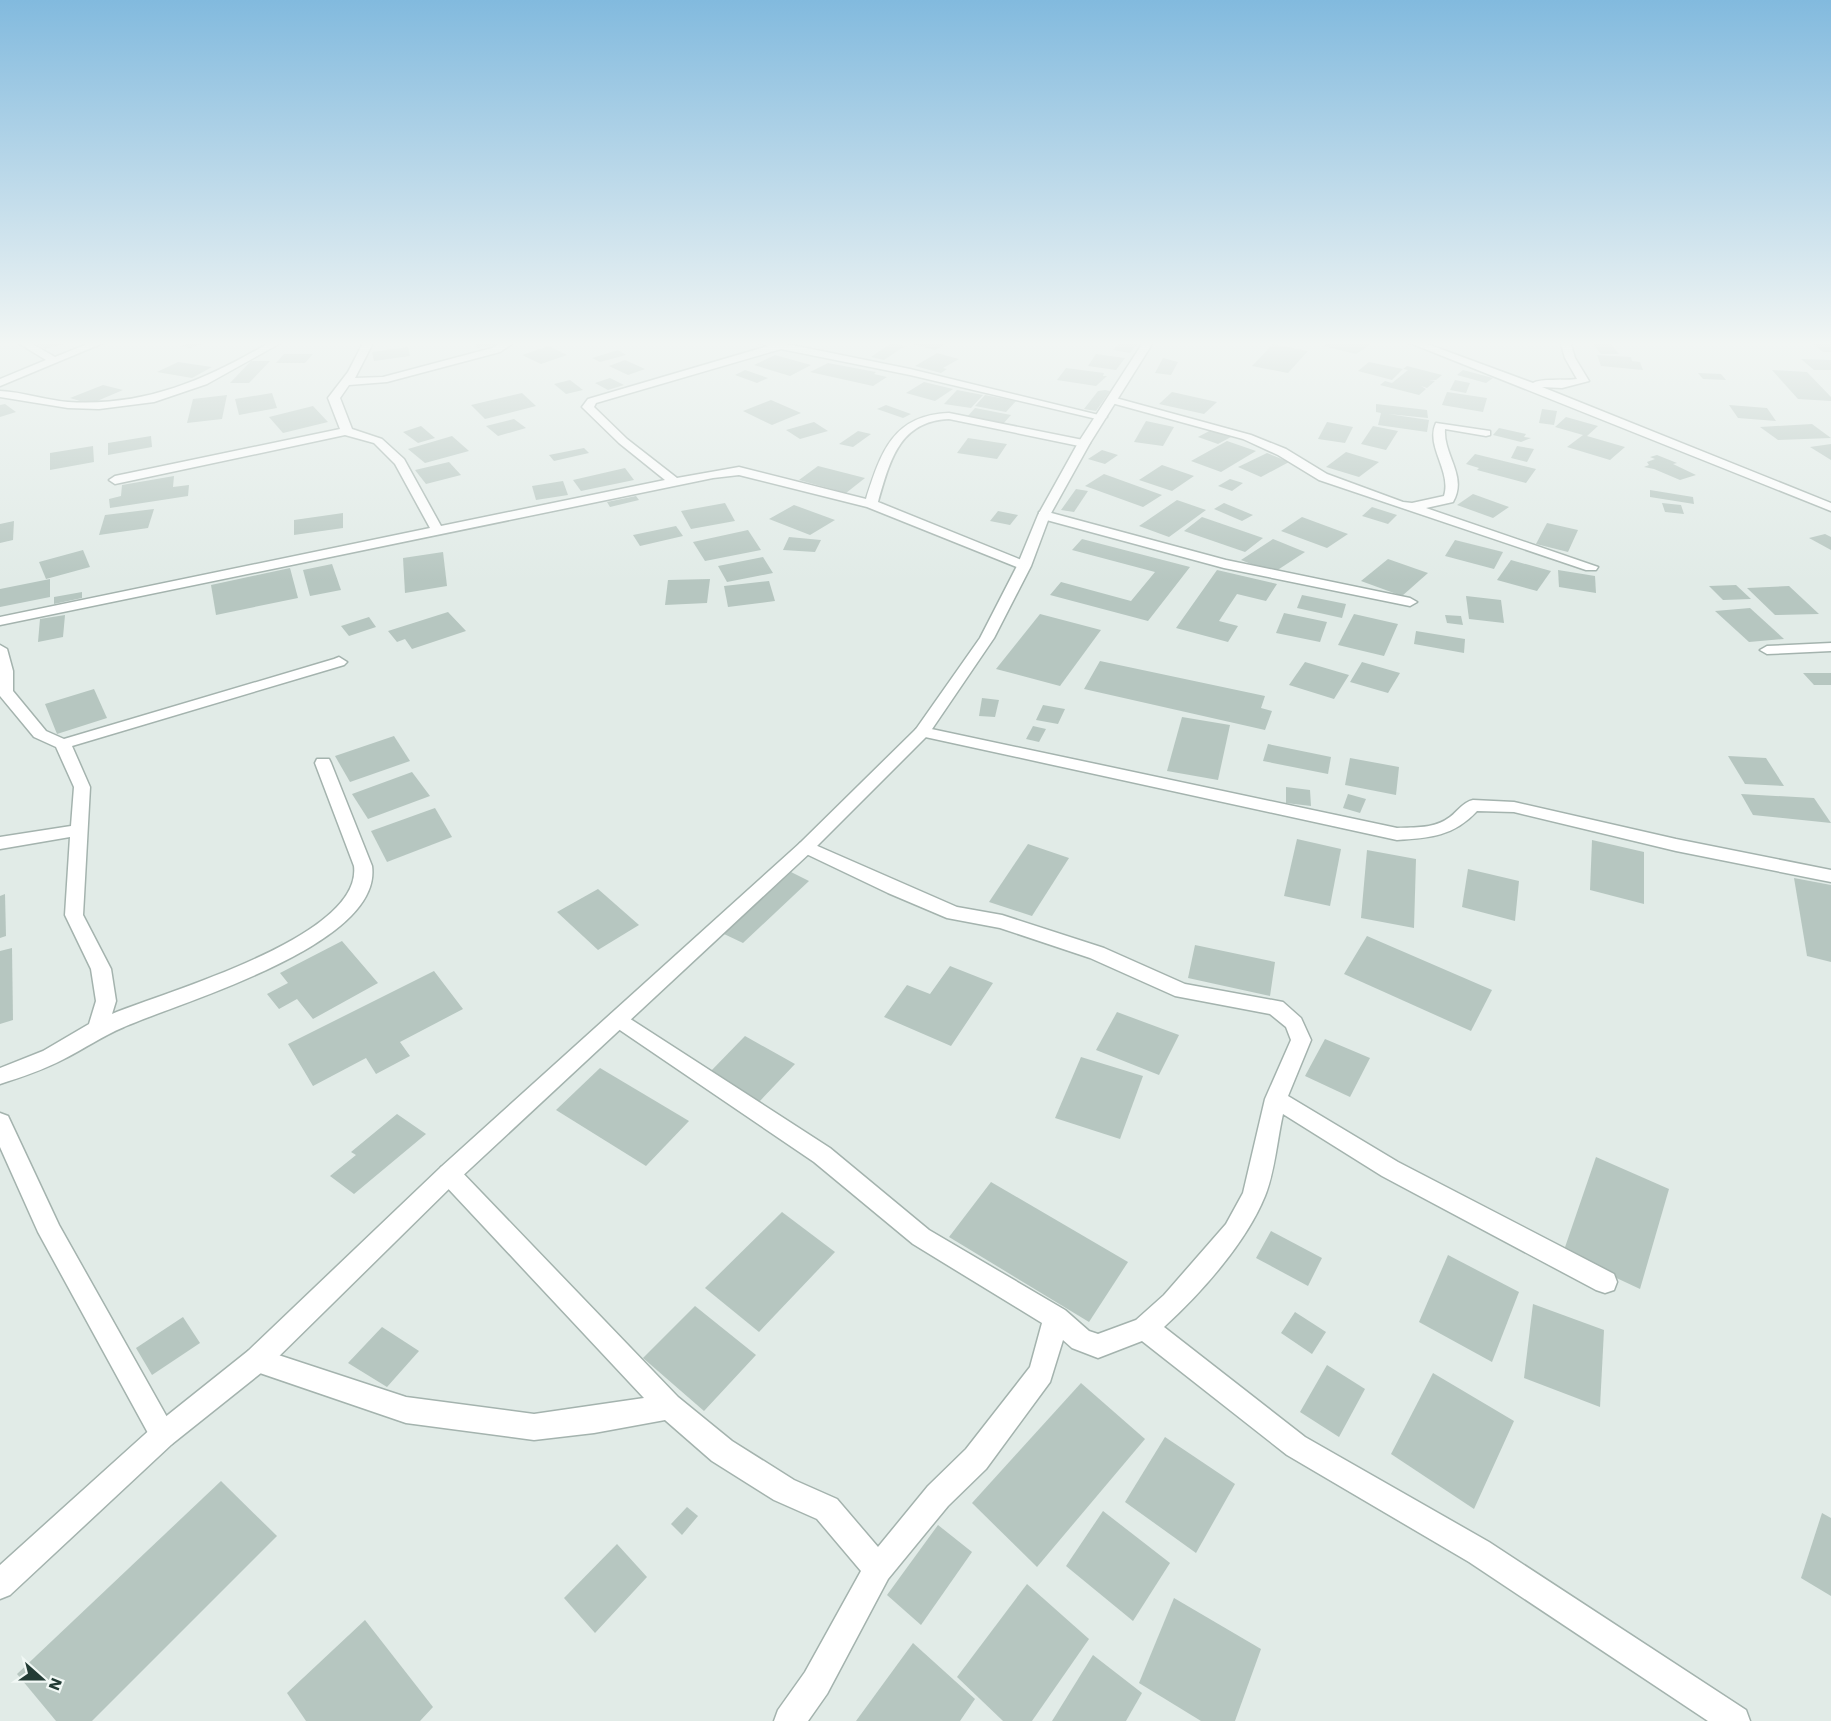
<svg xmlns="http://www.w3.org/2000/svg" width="1831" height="1721" font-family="'Work Sans',sans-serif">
	<rect width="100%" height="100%" fill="#e1ebe7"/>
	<g fill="#b6c6c0">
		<polygon points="33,341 73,341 73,342 45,349"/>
		<polygon points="196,341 211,341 190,348 181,346"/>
		<polygon points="471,341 497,341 500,344 478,348"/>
		<polygon points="901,341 950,341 935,350"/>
		<polygon points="1121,341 1129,341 1139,342 1130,353 1113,350"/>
		<polygon points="1331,341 1355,341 1370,345 1356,354 1323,346"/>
		<polygon points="1810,341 1831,342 1831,352 1823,352"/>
		<polygon points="891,343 905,346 884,360 871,357"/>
		<polygon points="1592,343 1610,343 1619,354 1601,354"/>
		<polygon points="1273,344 1308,351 1288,373 1252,366"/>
		<polygon points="549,346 567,355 541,364 522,355"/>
		<polygon points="408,347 410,356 374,361 372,352"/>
		<polygon points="618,350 626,355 600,362 592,358"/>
		<polygon points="937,353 959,359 943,368 947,369 941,373 915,366"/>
		<polygon points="284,354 313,354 305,363 276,363"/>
		<polygon points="1096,354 1125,358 1116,370 1088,366"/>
		<polygon points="775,355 811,365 790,376 754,365"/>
		<polygon points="1597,355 1631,357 1632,361 1640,362 1643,370 1601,366"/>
		<polygon points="1163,358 1178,362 1171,375 1155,373"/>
		<polygon points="1801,359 1831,360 1831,370 1814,370"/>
		<polygon points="625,360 645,369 628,375 609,366"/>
		<polygon points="251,361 270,361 249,383 230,383"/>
		<polygon points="178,362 212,367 192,378 157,372"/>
		<polygon points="1369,362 1403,369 1392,380 1358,371"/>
		<polygon points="828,363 876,372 874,374 887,377 873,386 810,372"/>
		<polygon points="1407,366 1442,375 1436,380 1429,380 1435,381 1427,388 1421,386 1426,389 1419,395 1380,385 1385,381 1392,383 1408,370 1403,369"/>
		<polygon points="1066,368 1104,373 1103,376 1107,376 1096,386 1057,380"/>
		<polygon points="745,370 768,378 757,383 735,375"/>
		<polygon points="1463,370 1493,378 1486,383 1457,375"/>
		<polygon points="1772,370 1807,372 1831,397 1831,401 1798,399"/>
		<polygon points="1698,373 1721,374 1726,380 1703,379"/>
		<polygon points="610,378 624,385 608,390 595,383"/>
		<polygon points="570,380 583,390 566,394 554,384"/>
		<polygon points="1455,380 1470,383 1466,393 1450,390"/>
		<polygon points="924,382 953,389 935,401 906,393"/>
		<polygon points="103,385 123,390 90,404 70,398"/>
		<polygon points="957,390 983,395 971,408 944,404"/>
		<polygon points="1105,390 1110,391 1096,411 1084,409 1098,391"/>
		<polygon points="1172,392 1217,402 1204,414 1159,404"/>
		<polygon points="1447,392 1487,398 1483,412 1442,405"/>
		<polygon points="272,393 277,408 239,415 235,399"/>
		<polygon points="522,393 536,406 485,419 471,405"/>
		<polygon points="227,395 222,419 187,423 193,399"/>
		<polygon points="985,395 1016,401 1006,412 975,406"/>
		<polygon points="771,400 801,413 772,425 743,411"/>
		<polygon points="5,404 16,412 0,417 0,405"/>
		<polygon points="1376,404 1427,410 1428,418 1388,414 1429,420 1427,432 1378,425 1381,413 1376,412"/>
		<polygon points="886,405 911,414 903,418 877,409"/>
		<polygon points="1729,405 1767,408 1776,421 1738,418"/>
		<polygon points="313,406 328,422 283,433 269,417"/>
		<polygon points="975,408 1011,415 1002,425 967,417"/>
		<polygon points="1542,409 1557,411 1554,425 1539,423"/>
		<polygon points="1566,417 1598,426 1587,436 1625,447 1610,460 1567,447 1583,435 1555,427"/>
		<polygon points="514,419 526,428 498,436 486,426"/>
		<polygon points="1146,421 1174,427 1163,446 1134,442"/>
		<polygon points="814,422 828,431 800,439 786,430"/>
		<polygon points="1327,422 1353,427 1345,443 1318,439"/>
		<polygon points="1812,424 1831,438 1778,440 1760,427"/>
		<polygon points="421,426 435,438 418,443 403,432"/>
		<polygon points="1373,426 1398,431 1386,450 1361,444"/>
		<polygon points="1499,428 1526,434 1524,437 1531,438 1521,442 1493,435"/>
		<polygon points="1211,430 1231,437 1218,444 1198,437"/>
		<polygon points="858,431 871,434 853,447 839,444"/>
		<polygon points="151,436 152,447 108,455 108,443"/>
		<polygon points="452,436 469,451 425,463 408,449"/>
		<polygon points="968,438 1007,444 997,459 957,453"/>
		<polygon points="1227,441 1256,451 1221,472 1191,461"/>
		<polygon points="1831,444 1831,460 1810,447"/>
		<polygon points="93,446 94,462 50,470 50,453"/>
		<polygon points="1517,446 1534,449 1527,462 1511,458"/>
		<polygon points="584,448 589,453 554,461 549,455"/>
		<polygon points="1102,450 1118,455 1105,464 1088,459"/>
		<polygon points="1346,452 1379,462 1359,477 1326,467"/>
		<polygon points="1267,453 1289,462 1261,477 1238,467"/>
		<polygon points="1475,454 1536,469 1526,483 1477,470 1479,468 1466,464"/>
		<polygon points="1657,455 1677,463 1673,464 1696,475 1680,480 1654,469 1644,467 1649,465 1647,462 1655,459 1650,457"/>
		<polygon points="449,462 461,475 426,484 415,470"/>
		<polygon points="1162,465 1194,476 1172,491 1139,480"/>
		<polygon points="818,466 865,478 846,493 799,480"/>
		<polygon points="625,468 634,480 581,491 573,480"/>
		<polygon points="1104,474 1162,495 1143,507 1085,486"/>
		<polygon points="174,476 173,487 189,485 188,496 110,508 109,499 121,496 122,485"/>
		<polygon points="1230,479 1243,483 1232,491 1218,486"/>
		<polygon points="563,481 568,495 536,500 532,486"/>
		<polygon points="1076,489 1088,491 1074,512 1061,510"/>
		<polygon points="1650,490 1693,497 1694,504 1650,497"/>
		<polygon points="1473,494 1509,507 1493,518 1457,505"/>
		<polygon points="636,496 639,500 610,507 607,502"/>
		<polygon points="1177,500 1206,510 1169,537 1139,526"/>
		<polygon points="725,503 735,521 691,529 681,511"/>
		<polygon points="1224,503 1253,515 1242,521 1214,509"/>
		<polygon points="1662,503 1681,505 1684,514 1665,512"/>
		<polygon points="794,505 835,520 810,535 769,519"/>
		<polygon points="1372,507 1397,515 1388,524 1362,516"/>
		<polygon points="154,509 148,528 99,535 105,515"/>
		<polygon points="998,511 1018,515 1010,525 990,521"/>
		<polygon points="343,513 343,528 294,535 294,520"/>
		<polygon points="1202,517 1263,538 1245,552 1184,531"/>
		<polygon points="1302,517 1348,534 1327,548 1281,531"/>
		<polygon points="14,521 13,540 0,543 0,524"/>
		<polygon points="1547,523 1578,530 1568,552 1536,544"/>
		<polygon points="676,526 683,536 640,546 633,535"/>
		<polygon points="748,530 761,550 705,561 693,542"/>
		<polygon points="1825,534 1831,537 1831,550 1809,538"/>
		<polygon points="789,537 821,540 815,552 783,550"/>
		<polygon points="1082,539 1190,567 1148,621 1050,595 1061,582 1131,601 1155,572 1072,550"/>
		<polygon points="1273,539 1305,552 1273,573 1241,560"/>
		<polygon points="1455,540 1503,552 1494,569 1445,556"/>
		<polygon points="83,550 90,567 46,579 39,562"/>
		<polygon points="443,552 447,586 405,593 403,558"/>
		<polygon points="763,557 773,573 727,582 718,566"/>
		<polygon points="1388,559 1428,573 1402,596 1361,581"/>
		<polygon points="1511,560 1551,571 1537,591 1497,580"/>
		<polygon points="332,564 341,590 310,596 303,570"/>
		<polygon points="290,568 298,598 216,615 211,585"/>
		<polygon points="1217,570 1277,584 1266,601 1237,594 1219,621 1238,626 1228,642 1176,628"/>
		<polygon points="1558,570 1595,576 1596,593 1559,587"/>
		<polygon points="50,579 50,597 0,607 0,589"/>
		<polygon points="710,579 707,603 665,605 668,580"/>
		<polygon points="769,581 775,601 728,607 724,586"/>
		<polygon points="1736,585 1751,599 1723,600 1709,586"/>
		<polygon points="1789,586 1819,614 1775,615 1747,588"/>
		<polygon points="82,592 82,598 54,604 54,597"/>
		<polygon points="1302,595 1346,604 1342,618 1297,608"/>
		<polygon points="1466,596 1501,600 1504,623 1469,619"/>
		<polygon points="1750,608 1784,639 1749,642 1715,611"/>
		<polygon points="448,612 466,631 412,649 405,639 397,642 388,631"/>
		<polygon points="1284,613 1327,622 1320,642 1276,633"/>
		<polygon points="1040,614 1101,630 1060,686 996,669"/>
		<polygon points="1354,614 1398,624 1384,656 1338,645"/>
		<polygon points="65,615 63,637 38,642 40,619"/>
		<polygon points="1445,615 1461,616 1463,625 1447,623"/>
		<polygon points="369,617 376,627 349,636 341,626"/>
		<polygon points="1416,631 1465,639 1464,653 1414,644"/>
		<polygon points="1100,661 1265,696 1261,708 1272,711 1265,730 1084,689"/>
		<polygon points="1305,662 1349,675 1334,699 1289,685"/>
		<polygon points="1362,662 1400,673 1388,693 1350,682"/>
		<polygon points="1803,673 1831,673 1831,685 1814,685"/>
		<polygon points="94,689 107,718 57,734 45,704"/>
		<polygon points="982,698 999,700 995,717 979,716"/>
		<polygon points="1043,705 1065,709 1058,724 1036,720"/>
		<polygon points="1182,717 1230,725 1218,780 1167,771"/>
		<polygon points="1033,726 1046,729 1039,742 1026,739"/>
		<polygon points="394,736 410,761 350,782 335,756"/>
		<polygon points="1268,744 1331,757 1328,774 1263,761"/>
		<polygon points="1728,756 1766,758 1784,786 1745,784"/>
		<polygon points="1350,758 1399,767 1396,795 1345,785"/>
		<polygon points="412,772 430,796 368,819 352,794"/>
		<polygon points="1286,787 1310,790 1311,806 1286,803"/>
		<polygon points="1348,794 1366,799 1360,813 1343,808"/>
		<polygon points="1741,794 1814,798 1831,823 1753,815"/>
		<polygon points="435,808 452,837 387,862 371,831"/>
		<polygon points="1297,839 1341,849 1330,906 1284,896"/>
		<polygon points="1592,840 1644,852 1644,904 1590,890"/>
		<polygon points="1028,844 1069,858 1032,916 989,902"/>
		<polygon points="1367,850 1416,859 1414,928 1361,918"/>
		<polygon points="1468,869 1519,881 1515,921 1462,907"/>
		<polygon points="791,872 809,881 743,943 724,934"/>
		<polygon points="1794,878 1831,885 1831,962 1807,956"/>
		<polygon points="598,889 639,925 598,950 557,912"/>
		<polygon points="5,894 6,936 0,938 0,896"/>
		<polygon points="1367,936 1492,990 1471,1031 1344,974"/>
		<polygon points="342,941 378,983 313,1019 297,999 279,1009 267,994 288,983 280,973"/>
		<polygon points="1195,945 1275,962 1270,996 1188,978"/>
		<polygon points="12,948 13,1020 0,1024 0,951"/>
		<polygon points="950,966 993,983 951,1046 884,1017 907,985 930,994"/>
		<polygon points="434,971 463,1009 400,1042 410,1056 376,1074 366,1058 313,1086 288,1044"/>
		<polygon points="1117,1012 1179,1035 1159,1075 1096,1050"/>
		<polygon points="745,1036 795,1064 759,1102 709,1073"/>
		<polygon points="1325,1039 1370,1058 1350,1097 1305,1076"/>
		<polygon points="1081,1057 1143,1076 1120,1139 1055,1118"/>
		<polygon points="600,1068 689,1121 646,1166 556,1110"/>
		<polygon points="397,1114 426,1134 354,1194 330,1176 356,1155 351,1152"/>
		<polygon points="1596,1157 1669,1189 1640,1289 1563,1253"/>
		<polygon points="991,1182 1128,1262 1089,1322 949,1237"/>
		<polygon points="782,1212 835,1252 759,1332 705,1288"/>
		<polygon points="1271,1231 1322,1258 1308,1286 1256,1258"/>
		<polygon points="1448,1255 1519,1292 1492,1362 1419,1322"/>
		<polygon points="1533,1304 1604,1330 1600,1407 1524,1378"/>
		<polygon points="695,1306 756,1355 704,1411 643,1358"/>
		<polygon points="1295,1312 1326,1332 1312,1354 1281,1333"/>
		<polygon points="183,1317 200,1343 152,1375 136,1348"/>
		<polygon points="382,1327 419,1351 387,1387 348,1363"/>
		<polygon points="1327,1365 1365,1389 1339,1437 1300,1412"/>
		<polygon points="1433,1373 1514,1421 1474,1509 1391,1454"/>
		<polygon points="1081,1383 1145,1439 1037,1567 972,1503"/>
		<polygon points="1165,1437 1235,1484 1196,1553 1125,1502"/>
		<polygon points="221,1481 277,1536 92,1721 56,1721 17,1674"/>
		<polygon points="687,1507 698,1516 682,1535 671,1524"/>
		<polygon points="1103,1511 1170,1563 1133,1621 1066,1566"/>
		<polygon points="1822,1513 1831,1518 1831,1596 1801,1578"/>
		<polygon points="938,1525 972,1552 921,1625 887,1595"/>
		<polygon points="617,1544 647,1577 595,1633 564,1598"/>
		<polygon points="1027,1584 1089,1639 1032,1721 1003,1721 957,1677"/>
		<polygon points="1174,1598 1261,1649 1235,1721 1201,1721 1139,1683"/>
		<polygon points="365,1620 433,1707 420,1721 306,1721 287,1693"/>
		<polygon points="913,1643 975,1699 960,1721 856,1721"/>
		<polygon points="1093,1655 1142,1693 1126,1721 1052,1721"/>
	</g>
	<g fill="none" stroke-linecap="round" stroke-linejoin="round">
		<defs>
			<g id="minor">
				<polygon points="15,341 27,341 55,357 95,341 108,341 0,386 0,379 46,360"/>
				<path d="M272,341H284L207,384L154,402L99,409L68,408L0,397V391C23,392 45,400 68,402C145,407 208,379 272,341Z"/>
				<path d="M364,341H374L355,378L383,377L492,348L504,341H516L500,352L387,382L349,385L340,398L352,429L382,439L404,459L441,526L665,480L619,443L582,407L588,399L768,346L753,341H772L910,369L1107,417L1101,420L910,375L781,349L596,403L594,407L627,439L677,478L739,467L866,499C881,452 893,415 949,413L1088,441L1090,443L1084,447L949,419C899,421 890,461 878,502L1029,563V569L1024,570L867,507L739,475L713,478L0,625V617L430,528L395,464L374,443L345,435L115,484L109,480L115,476L340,429L328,398L348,372Z"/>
				<path d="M1405,341H1419L1533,383C1540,378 1566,381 1577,379L1565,358L1560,341H1570L1575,358L1589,381L1562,388L1542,387L1831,503V511Z"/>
				<path d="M1112,397L1251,435L1286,449L1327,474L1403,502L1412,503L1444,496C1452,471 1425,446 1436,423L1490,431V435L1486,436L1445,429C1443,455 1468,476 1453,502L1426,508L1598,567L1596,570H1586L1319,480L1278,455L1243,439L1108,402V398Z"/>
				<polygon points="1044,511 1226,560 1410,598 1417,602 1410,606 1224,568 1039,518 1039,512"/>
				<polygon points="1831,643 1831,651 1767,654 1760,650 1767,646"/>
				<path d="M0,645L7,649L13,671V691L46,731L64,739L334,659L339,657L347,662L344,665L72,746L90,787L83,915L111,969L116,1001L112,1014C164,992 363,937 354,866L315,763L317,759H329L331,763L372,866C383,945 180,1002 124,1027C102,1036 84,1049 64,1059C43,1070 22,1077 0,1084V1068L43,1051L89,1024L96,1001L91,969L65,915L70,837L0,849V837L71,826L74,787L56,747L34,737L0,696Z"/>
				<path d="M922,727L1397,828C1415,827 1434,829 1450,817C1458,811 1463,802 1473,800L1514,802L1676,839L1831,870V882L1676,851L1514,812L1477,811C1454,836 1430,838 1397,840L916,735L914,732L916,729Z"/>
				<path d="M806,841L957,907L1002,915L1104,948L1185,984L1283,1002L1301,1018L1311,1040L1288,1096L1398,1162L1614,1274L1617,1282L1614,1290L1605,1293L1596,1290L1382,1176L1283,1114C1277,1141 1275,1171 1265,1196C1246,1243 1201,1293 1164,1327L1305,1437L1489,1542L1746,1710L1750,1721H1708L1469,1562L1287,1455L1142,1341L1098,1358L1072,1348L1063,1340L1050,1382L986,1469L948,1506L888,1579L827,1694L808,1721H774L778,1710L805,1672L861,1571L817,1519L774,1500L712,1461L665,1420L594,1433L534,1440L406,1423L248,1369L244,1360L248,1351L257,1348L406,1397L534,1414L644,1398L441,1181L438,1174L441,1167L449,1164L457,1167L678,1397L732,1441L794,1480L837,1499L878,1547L928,1486L966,1449L1030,1367L1042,1323L913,1244L814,1162L611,1024L608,1019L611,1014L618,1011L830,1148L929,1230L1065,1310L1089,1331L1098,1334L1136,1320L1164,1295L1226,1224L1243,1193L1265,1099L1291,1040L1286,1027L1270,1014L1175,996L1090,958L1000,928L947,918L888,893L800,851L797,847L800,843Z"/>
				<polygon points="0,1113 8,1116 59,1225 172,1426 176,1435 172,1444 163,1448 154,1444 38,1232 0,1147"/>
			</g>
			<polygon id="tertiary" points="1144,341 1154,341 1090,443 1050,515 1031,566 994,638 928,735 812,851 457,1181 266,1369 172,1444 10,1595 0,1599 0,1565 154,1426 248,1351 441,1167 800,843 916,729 980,638 1017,566 1038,515 1078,443"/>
		</defs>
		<use href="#minor" stroke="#a4b3ae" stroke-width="3"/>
		<use href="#tertiary" stroke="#a4b3ae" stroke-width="3"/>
		<use href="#minor" fill="#fff" fill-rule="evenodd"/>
		<use href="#tertiary" fill="#fff" fill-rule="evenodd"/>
	</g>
	<linearGradient id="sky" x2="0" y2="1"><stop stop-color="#82bade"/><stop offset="0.59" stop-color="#f2f6f4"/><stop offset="1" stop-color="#f2f6f4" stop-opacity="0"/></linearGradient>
	<rect width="1831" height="582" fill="url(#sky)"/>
	<g transform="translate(42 1679) rotate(111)" stroke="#f1f8f5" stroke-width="4.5" paint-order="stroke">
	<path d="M0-4.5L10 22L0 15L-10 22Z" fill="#223b35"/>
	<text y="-9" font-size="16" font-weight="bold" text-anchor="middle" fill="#223b35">N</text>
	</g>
</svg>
